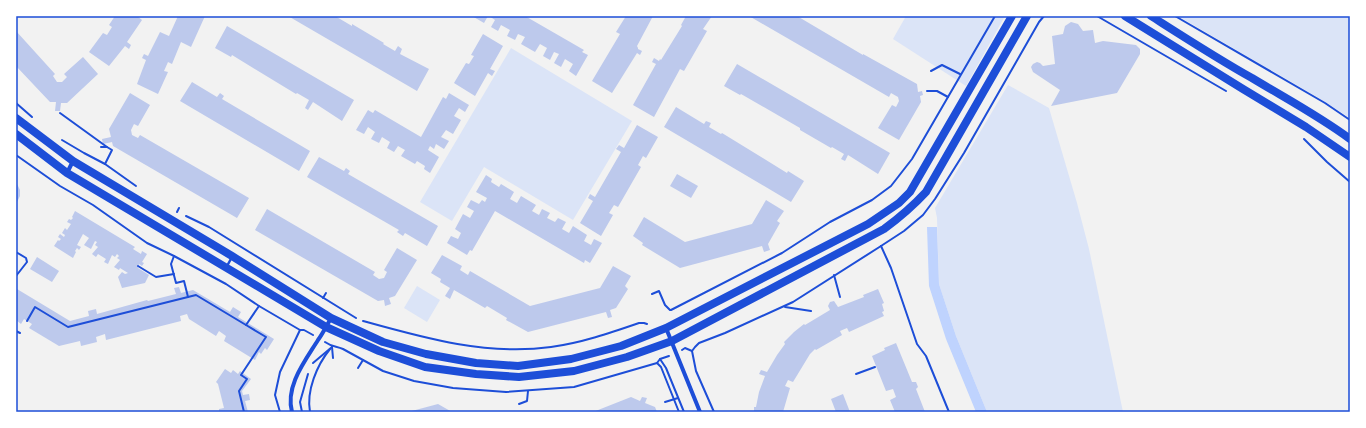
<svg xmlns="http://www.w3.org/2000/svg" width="1366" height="428" font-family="Raleway,sans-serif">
	<rect width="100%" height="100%" fill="#f2f2f2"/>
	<g fill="#dbe4f7">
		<polygon points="906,16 1005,16 966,86 893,39"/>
		<polygon points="1178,16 1350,16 1350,118 1319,98"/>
		<polygon points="511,48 632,121 573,220 484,167 452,221 420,202"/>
		<polygon points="1008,85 1049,108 1077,203 1089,249 1123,412 987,412 956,336 939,284 937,218 935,208"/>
		<polygon points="417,286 440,300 427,322 404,308"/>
	</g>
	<polygon fill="#bfd3fe" points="927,227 937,227 939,284 956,336 987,412 976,412 946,339 929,286"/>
	<g fill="#bdc9ec">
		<polygon points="115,16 137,16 142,20 127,42 131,45 129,49 125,46 109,66 89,52 103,33 107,35 112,27 109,25"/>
		<polygon points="178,16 205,16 191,47 181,42 172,64 168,62 164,71 168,72 158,94 137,84 146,60 142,58 144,54 148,56 160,32 169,36"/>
		<polygon points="288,16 335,16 352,26 352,24 384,43 383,44 395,51 398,46 402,49 400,54 429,69 417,91"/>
		<polygon points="472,16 488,16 484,23"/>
		<polygon points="489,16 525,16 584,50 582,52 588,55 576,76 569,71 573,64 565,59 561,67 554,63 559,54 554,52 550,60 543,56 547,48 540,44 535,52 521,44 525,37 518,34 515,40 507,36 510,30 501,25 498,31 491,27 495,20"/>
		<polygon points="626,16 653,16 637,46 638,48 638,49 642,51 640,55 637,53 612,93 592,81 620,34 616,32"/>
		<polygon points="686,16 712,16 703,29 707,31 684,71 680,69 654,117 633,105 656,64 652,62 654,58 659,61 660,59 661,60 682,26 681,25"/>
		<polygon points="749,16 797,16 863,55 863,54 917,84 918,92 922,91 923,95 920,96 921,102 899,140 878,128 892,105 896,107 899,101 898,97 891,93 889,97"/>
		<polygon points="1071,22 1078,24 1083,31 1093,30 1095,43 1103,41 1136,45 1140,49 1140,54 1117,93 1051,106 1060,90 1033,72 1031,67 1033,64 1037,62 1040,63 1043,66 1055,64 1052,36 1063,34 1065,26"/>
		<polygon points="227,26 354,100 342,121 313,102 308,110 305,108 309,100 297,93 296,94 232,55 231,57 215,48"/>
		<polygon points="16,31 55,74 53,76 57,82 62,82 67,77 64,74 83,57 98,74 67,103 61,103 60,111 55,111 56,102 50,102 16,66"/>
		<polygon points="483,34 503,46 490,69 495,71 492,76 488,73 475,96 454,83 466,63 469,64 474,56 471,55"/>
		<polygon points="737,64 890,153 878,174 848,155 845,161 841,159 844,154 832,147 831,148 800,130 800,128 741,94 740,95 724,86"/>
		<polygon points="192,82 217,97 220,93 224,96 222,99 310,151 299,171 180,101"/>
		<polygon points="130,93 150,105 138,126 134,124 131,130 132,135 138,138 140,135 249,198 237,218 113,146 112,142 103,144 102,139 111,137 109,129"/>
		<polygon points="449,93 469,105 465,112 459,108 454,116 461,120 453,134 446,130 441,137 449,141 444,149 436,144 434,149 430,146 428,150 439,157 430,173 424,169 425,166 417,161 415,164 401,156 405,150 398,146 394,152 387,148 390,142 382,137 379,143 371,139 375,132 368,127 364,134 356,130 368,110 373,113 375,110 421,137 443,97 446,99"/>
		<polygon points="676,107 704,124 706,121 711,123 709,127 721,134 722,133 787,173 788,171 804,181 791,202 664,127"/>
		<polygon points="637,125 658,137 646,158 643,156 638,165 641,167 618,207 614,205 609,213 613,215 601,236 580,223 593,201 588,198 590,194 595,197 621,152 616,149 619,145 624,148"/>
		<polygon points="319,157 344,171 346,168 350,171 348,174 438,226 427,246 405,233 403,236 397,232 399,230 307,177"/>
		<polygon points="677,174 698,186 691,198 670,186"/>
		<polygon points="486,175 492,179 491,182 499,187 501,184 514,192 510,199 517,203 521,196 536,205 532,211 539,215 542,209 550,213 547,218 555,222 558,218 566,222 562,229 569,233 573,226 587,235 584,241 591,245 594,239 602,243 590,263 585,260 584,263 495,211 472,251 470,250 467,255 447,243 451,236 458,239 461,233 455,229 463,214 470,218 474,211 467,207 471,200 479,204 482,200 485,202 487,198 476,192"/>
		<polygon points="16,182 20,190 20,196 16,204"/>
		<polygon points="766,200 784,211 777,221 780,223 768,244 770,250 764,252 762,246 680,268 642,245 643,243 633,236 644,217 685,242 752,224"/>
		<polygon points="267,209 375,272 373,275 379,279 384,278 387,272 384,270 397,248 417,260 395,296 389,298 391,304 385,306 384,300 378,301 255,230"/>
		<polygon points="75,211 135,247 133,249 141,254 142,251 147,254 142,262 144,263 142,266 139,264 138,268 149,275 145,283 122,288 118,277 122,272 125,274 128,273 120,268 119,270 114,267 120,260 117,258 119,256 117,254 115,257 112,255 108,264 104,262 106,259 98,254 96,257 92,254 98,247 95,245 97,242 95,241 91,249 84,245 89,238 83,234 77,245 81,247 79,250 77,248 75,251 76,252 73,258 54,246 58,240 59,241 61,239 58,237 60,234 64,237 65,235 62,233 65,228 67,230 71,224 67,222 69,219 71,220 73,218 72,217"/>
		<polygon points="442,255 462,266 460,270 468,275 470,271 530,306 600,288 613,266 631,276 625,286 628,289 616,308 610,310 612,317 608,318 606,312 528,332 506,320 507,318 487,306 485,308 454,290 450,299 445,296 450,288 440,282 441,279 431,273"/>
		<polygon points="37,257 59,271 52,282 30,269"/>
		<polygon points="179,287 181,293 193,290 230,312 233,307 241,312 238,317 274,339 267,350 265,348 261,354 259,352 255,360 224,341 226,336 219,331 216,336 189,319 187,314 180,316 181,321 106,340 105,334 96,337 97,342 81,346 80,341 59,346 29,328 32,324 24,319 21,324 16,320 17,289 70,321 89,316 88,311 96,309 97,314 147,300 148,301 176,294 174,288"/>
		<polygon points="878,289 884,303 882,304 884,311 882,312 884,316 849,332 847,328 840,331 842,335 816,350 815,349 810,354 793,382 788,380 785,386 790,388 783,412 754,412 754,407 756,407 759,392 765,376 759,374 761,370 767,372 777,355 785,344 784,342 794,332 804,324 805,325 830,310 828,306 830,302 834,301 838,307 864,297 863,295"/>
		<polygon points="896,343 912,382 916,382 918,387 916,389 925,412 895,412 890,400 896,397 893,389 886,391 872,356 885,350 884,348"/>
		<polygon points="225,369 231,373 233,370 238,374 240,371 251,379 242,391 243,395 249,394 250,400 245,401 248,412 219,412 219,409 224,408 218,384 216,382"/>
		<polygon points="843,394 850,412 836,412 831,399"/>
		<polygon points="631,397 640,401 642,397 647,398 645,403 655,407 657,412 593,412"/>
		<polygon points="438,404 452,412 408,412"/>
	</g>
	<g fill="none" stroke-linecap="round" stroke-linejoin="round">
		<g stroke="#1d4ed8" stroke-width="2">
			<polyline points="1097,16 1226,91"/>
			<polyline points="1175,16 1325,103 1350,120"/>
			<polyline points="931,71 942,65 960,74"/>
			<polyline points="927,91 937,91 948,97"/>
			<polyline points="16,103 32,117"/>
			<polyline points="60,113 107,147 101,147"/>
			<polyline points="1304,139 1327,162 1350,182"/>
			<polyline points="62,140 84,153 105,164 136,186"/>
			<polyline points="16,155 60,186 93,205 147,243 174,256 226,284 259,306 300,330 304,330 313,335"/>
			<polyline points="105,164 112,150 107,147"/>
			<polyline points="177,212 179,208"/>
			<polyline points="186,216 209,227 356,318"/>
			<polyline points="881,246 891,268 917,344 926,356 949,412"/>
			<polyline points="16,252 26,258 27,262 16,276"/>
			<polyline points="138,266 156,277 174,274"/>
			<polyline points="834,275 840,297"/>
			<polyline points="652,294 659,291 665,305 670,310 671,310 782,253 830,222 872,200 891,186 912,159 995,16"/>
			<polyline points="188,297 196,295 246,325"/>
			<polyline points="323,298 326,293"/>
			<polyline points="785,307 811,311"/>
			<polyline points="27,321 35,307 68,327 188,297 184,281 176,283 171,264 174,256"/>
			<path d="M363,321C424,338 487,356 551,347C581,343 610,333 639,323H644L647,324"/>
			<polyline points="16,331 20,333"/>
			<path d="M325,342C332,347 336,346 343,349L383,371L414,381L453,388L506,392L574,387L657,363L660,359L669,356"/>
			<polyline points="332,347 333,358"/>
			<polyline points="682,350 685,348 692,351 695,347 699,343 725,333 793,302 881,246 904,231 923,215 935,199 964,153 1039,22 1044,16"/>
			<polyline points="692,351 696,371 714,412"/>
			<polyline points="660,359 666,368 684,412"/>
			<polyline points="313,363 332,347"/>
			<polyline points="657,363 661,367 679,412"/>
			<polyline points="358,368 363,360"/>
			<polyline points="856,374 875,367"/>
			<polyline points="665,402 678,398"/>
			<polyline points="519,404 527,401 528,391"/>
			<polyline points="244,412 239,391 247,379 241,375 266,337 246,325 259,306"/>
			<polyline points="280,412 275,395 280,372 300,330"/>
			<polyline points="302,412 300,402 308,374"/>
			<path d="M310,412C306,391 317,365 330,349"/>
		</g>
		<polyline stroke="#1d4ed8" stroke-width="2.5" points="227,266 232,257"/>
		<g stroke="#1d4ed8" stroke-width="4">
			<polyline points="67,173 73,161"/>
			<polyline points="666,328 700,412"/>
			<path d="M292,412C285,386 305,361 318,340C323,333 327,325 331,318"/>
		</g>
		<g stroke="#1d4ed8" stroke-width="8">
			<polyline points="1125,16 1243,89 1306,127 1350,157"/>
			<path d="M1151,16C1184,37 1218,59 1252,78C1285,98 1319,116 1350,139"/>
			<polyline points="16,118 73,161 232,256 331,318 383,342 426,354 476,363 518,366 571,359 621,346 666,328 868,224 899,203 910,192 1012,16"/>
			<path d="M16,134L67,173L326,327L379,351L425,367L476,374L519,377L574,371L627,357L672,341L884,229C899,218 913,206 926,192L1027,16"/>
		</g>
	</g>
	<rect width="1366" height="428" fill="none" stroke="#ffffff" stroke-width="34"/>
	<rect x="17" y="17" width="1332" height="394" fill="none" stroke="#1d4ed8" stroke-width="1.5"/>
</svg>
